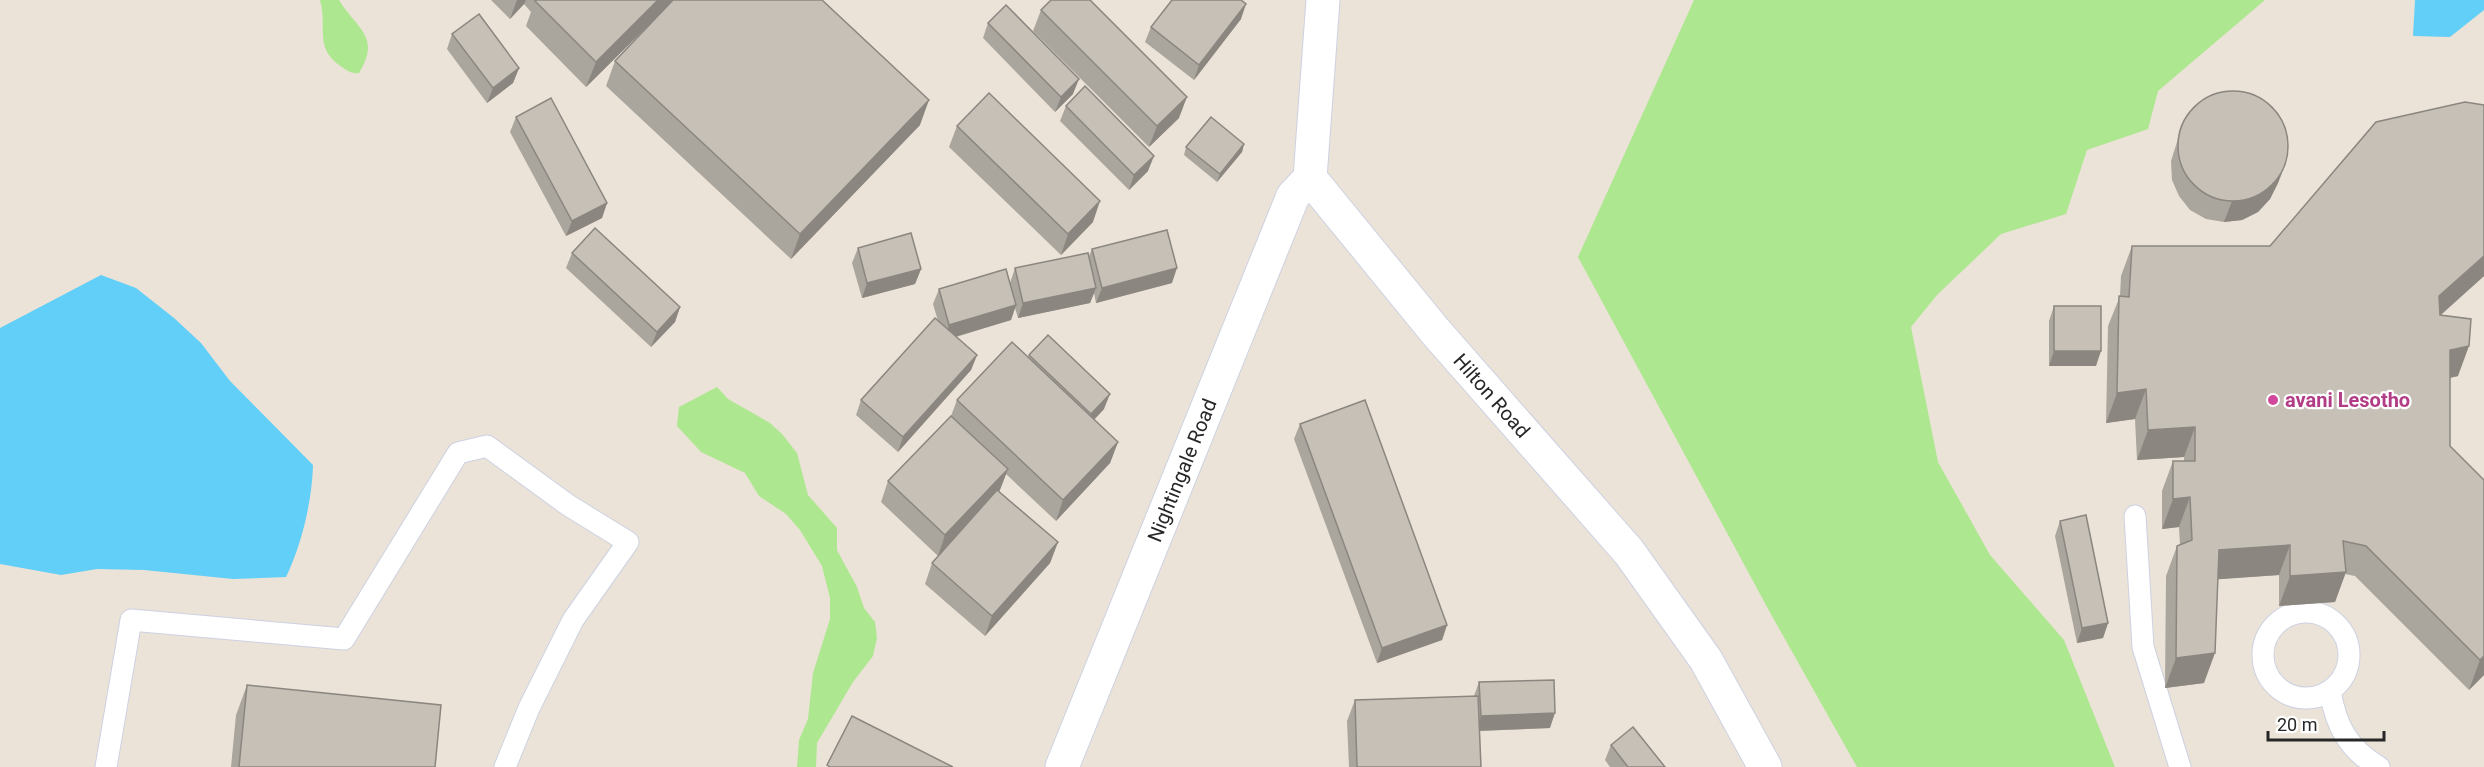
<svg xmlns="http://www.w3.org/2000/svg" width="2484" height="767" font-family="Roboto,sans-serif">
	<rect width="100%" height="100%" fill="#ebe3d7"/>
	<g fill="#ade78f">
		<path d="M320,0H339C356,28 382,37 359,73C352,74 348,71 342,67C313,48 328,28 320,0Z"/>
		<polygon points="1694,0 2265,0 2158,91 2148,129 2087,150 2066,214 2001,234 1937,295 1911,327 1938,462 1990,555 2064,640 2115,767 1857,767 1773,618 1578,257"/>
		<polygon points="717,387 728,399 770,423 782,434 797,453 808,495 837,528 837,550 857,587 864,608 875,622 877,638 873,656 853,682 817,743 816,767 797,767 799,740 808,719 813,673 830,619 830,598 822,566 800,530 786,514 759,496 745,473 701,452 677,426 679,407"/>
	</g>
	<g fill="#61cff7">
		<polygon points="2415,0 2484,0 2484,10 2450,37 2413,36"/>
		<path d="M101,275L136,288L174,318L201,343L230,381L313,465C312,501 302,544 286,577L233,579L144,570L97,569L61,575L0,564V328Z"/>
	</g>
	<g fill="none" stroke-linecap="round" stroke-linejoin="round">
		<defs>
			<g id="service">
				<polyline points="2135,516 2143,647 2180,767"/>
				<circle cx="2306" cy="655" r="43"/>
				<path d="M2330,691C2336,726 2348,749 2379,767"/>
				<polyline points="106,767 131,620 344,639 458,453 487,446 568,505 628,542 573,620 529,708 505,767"/>
			</g>
			<g id="minor">
				<path id="s1" d="M1062,767L1293,196L1310,178"/>
			</g>
			<g id="tertiary">
				<path id="s2" d="M1323,0L1310,178L1435,331L1629,552L1706,660L1765,767"/>
			</g>
		</defs>
		<use href="#service" stroke="#cdd1e2" stroke-width="23"/>
		<use href="#minor" stroke="#cdd1e2" stroke-width="35"/>
		<use href="#tertiary" stroke="#cdd1e2" stroke-width="35"/>
		<use href="#service" stroke="#fff" stroke-width="21"/>
		<use href="#minor" stroke="#fff" stroke-width="33"/>
		<use href="#tertiary" stroke="#fff" stroke-width="33"/>
	</g>
	<g fill="#aaa59d">
		<polygon points="491,0 822,0 920,125 791,259 606,86 615,61 659,15 586,87 526,26 531,12 524,4 510,19"/>
		<polygon points="1041,10 1179,118 1149,147 1033,31"/>
		<polygon points="1241,19 1194,80 1145,42 1151,27"/>
		<polygon points="988,23 1073,94 1055,112 983,38"/>
		<polygon points="452,34 519,68 513,83 487,103 447,49"/>
		<polygon points="1066,106 1148,171 1129,190 1060,121"/>
		<polygon points="516,117 607,203 602,218 566,236 510,132"/>
		<polygon points="2183,123 2286,162 2278,183 2270,199 2258,212 2242,220 2224,222 2206,219 2190,210 2179,196 2172,180 2171,161"/>
		<polygon points="957,126 1093,222 1061,255 949,147"/>
		<polygon points="1244,144 1242,152 1217,182 1184,155 1186,147"/>
		<polygon points="2132,246 2484,276 2441,315 2458,376 2450,378 2450,446 2484,675 2469,690 2355,576 2345,574 2335,602 2279,606 2279,575 2218,579 2204,683 2165,688 2166,576 2177,546 2180,545 2179,527 2162,529 2162,491 2173,461 2184,461 2184,457 2137,460 2135,419 2106,423 2108,326 2120,296 2121,276"/>
		<polygon points="858,248 921,269 915,284 862,298 852,263"/>
		<polygon points="1092,249 1172,283 1096,303 1094,293 1090,303 1018,318 1015,308 1011,320 956,337 977,355 971,370 898,452 856,415 861,400 938,321 933,304 939,289 1010,283 1015,268 1089,256"/>
		<polygon points="572,253 680,307 675,322 651,347 566,268"/>
		<polygon points="2054,306 2096,366 2049,366 2049,321"/>
		<polygon points="1029,355 1104,409 1094,420 1118,442 1110,463 1056,521 1006,474 999,491 1058,542 1050,563 985,636 925,584 932,563 949,544 938,556 881,502 888,481 951,416 957,400 1028,357"/>
		<polygon points="1300,424 1447,625 1442,640 1377,663 1294,439"/>
		<polygon points="2060,521 2108,623 2103,638 2077,643 2055,536"/>
		<polygon points="1479,682 1550,728 1479,731 1481,767 1349,767 1347,721 1355,700 1474,696"/>
		<polygon points="247,685 435,767 231,767 236,715"/>
		<polygon points="1611,745 1665,767 1610,767 1605,760"/>
	</g>
	<g fill="#8b8680">
		<polygon points="517,0 526,0 524,4 510,19"/>
		<polygon points="658,0 674,0 586,87 596,62"/>
		<polygon points="1246,4 1241,19 1194,80 1199,65"/>
		<polygon points="519,68 513,83 487,103 493,88"/>
		<polygon points="1079,79 1073,94 1055,112 1061,97"/>
		<polygon points="1187,97 1179,118 1149,147 1157,126"/>
		<polygon points="929,100 920,125 791,259 800,234"/>
		<polygon points="1244,144 1242,152 1217,182 1220,174"/>
		<polygon points="1154,156 1148,171 1129,190 1134,175"/>
		<polygon points="2286,162 2278,183 2270,199 2258,212 2242,220 2224,222 2232,201"/>
		<polygon points="1100,201 1093,222 1061,255 1068,234"/>
		<polygon points="607,203 602,218 566,236 572,221"/>
		<polygon points="2484,256 2484,276 2428,326 2439,296"/>
		<polygon points="1177,268 1172,283 1096,303 1102,288"/>
		<polygon points="921,269 915,284 862,298 867,283"/>
		<polygon points="1096,288 1090,303 1018,318 1023,303"/>
		<polygon points="1016,305 1011,320 944,340 949,325"/>
		<polygon points="680,307 675,322 651,347 657,332"/>
		<polygon points="2469,346 2458,376 2439,380 2450,350"/>
		<polygon points="2054,351 2101,351 2096,366 2049,366"/>
		<polygon points="977,355 971,370 898,452 903,437"/>
		<polygon points="2146,389 2135,419 2106,423 2117,393"/>
		<polygon points="1110,394 1104,409 1085,429 1091,414"/>
		<polygon points="2195,427 2184,457 2137,460 2148,430"/>
		<polygon points="1118,442 1110,463 1056,521 1063,500"/>
		<polygon points="1008,469 1000,490 938,556 945,535"/>
		<polygon points="2190,497 2179,527 2162,529 2173,499"/>
		<polygon points="1058,542 1050,563 985,636 992,616"/>
		<polygon points="2290,545 2279,575 2208,580 2219,550"/>
		<polygon points="2346,572 2335,602 2279,606 2290,576"/>
		<polygon points="2108,623 2103,638 2077,643 2082,628"/>
		<polygon points="1447,625 1442,640 1377,663 1382,648"/>
		<polygon points="2215,653 2204,683 2165,688 2176,658"/>
		<polygon points="2484,656 2484,675 2469,690 2480,660"/>
		<polygon points="1555,713 1550,728 1475,731 1481,716"/>
	</g>
	<g fill="#c6c0b7" stroke="#8b8680" stroke-width="1.5">
		<polygon points="537,0 658,0 596,62 535,1"/>
		<polygon points="673,0 822,0 929,100 800,234 615,61"/>
		<polygon points="1051,0 1090,0 1187,97 1157,126 1041,10"/>
		<polygon points="1172,0 1241,0 1246,4 1199,65 1151,27"/>
		<polygon points="1006,5 1079,79 1061,97 988,23"/>
		<polygon points="479,14 519,68 493,88 452,34"/>
		<polygon points="1085,86 1154,156 1134,175 1066,106"/>
		<circle cx="2233" cy="146" r="55"/>
		<polygon points="989,93 1100,201 1068,234 957,126"/>
		<polygon points="551,98 607,203 572,221 516,117"/>
		<polygon points="2465,102 2484,105 2484,256 2439,296 2440,315 2471,319 2469,346 2450,350 2450,446 2484,480 2484,656 2480,660 2366,546 2343,541 2346,572 2290,576 2290,545 2219,550 2215,653 2176,658 2177,546 2192,540 2190,497 2173,499 2173,461 2195,461 2195,427 2148,430 2146,389 2117,393 2119,296 2129,297 2132,246 2270,246 2376,122"/>
		<polygon points="1211,117 1244,144 1220,174 1186,147"/>
		<polygon points="595,228 680,307 657,332 572,253"/>
		<polygon points="1167,230 1177,268 1102,288 1092,249"/>
		<polygon points="911,233 921,269 867,283 858,248"/>
		<polygon points="1088,253 1096,288 1023,303 1015,268"/>
		<polygon points="1006,269 1016,305 949,325 939,289"/>
		<rect x="2054" y="306" width="47" height="45"/>
		<polygon points="935,318 977,355 903,437 861,400"/>
		<polygon points="1048,335 1110,394 1091,414 1029,355"/>
		<polygon points="1012,342 1118,442 1063,500 957,400"/>
		<polygon points="1365,400 1447,625 1382,648 1300,424"/>
		<polygon points="951,416 1008,469 945,535 888,481"/>
		<polygon points="997,490 1058,542 992,616 932,563"/>
		<polygon points="2086,515 2108,623 2082,628 2060,521"/>
		<polygon points="1554,680 1555,713 1481,716 1479,682"/>
		<polygon points="247,685 441,705 435,767 239,767"/>
		<polygon points="1478,696 1481,767 1357,767 1355,700"/>
		<polygon points="852,716 953,767 830,767 827,765"/>
		<polygon points="1633,727 1665,767 1628,767 1611,745"/>
	</g>
	<circle fill="#d1479c" stroke="#fff" stroke-width="2" cx="2273" cy="400" r="6"/>
	<g text-anchor="middle" stroke-width="4.5" stroke-linejoin="round" paint-order="stroke">
		<g font-size="20" fill="#272727" stroke="#fff">
			<text dy="7" stroke="none"><textPath href="#s2" startOffset="462">Hilton Road</textPath></text>
			<text dy="7" stroke="none"><textPath href="#s1" startOffset="320">Nightingale Road</textPath></text>
		</g>
		<g font-size="20" font-weight="bold" fill="#b23c85" stroke="#fff" text-anchor="start">
			<text x="2285" y="407">avani Lesotho</text>
		</g>
	</g>
	<path d="M2268 731v9h116v-9" fill="none" stroke="#272727" stroke-width="3"/>
	<text x="2277" y="731" font-size="18" fill="#272727" stroke="#ffffff" stroke-width="4.5" paint-order="stroke">20 m</text>
</svg>
